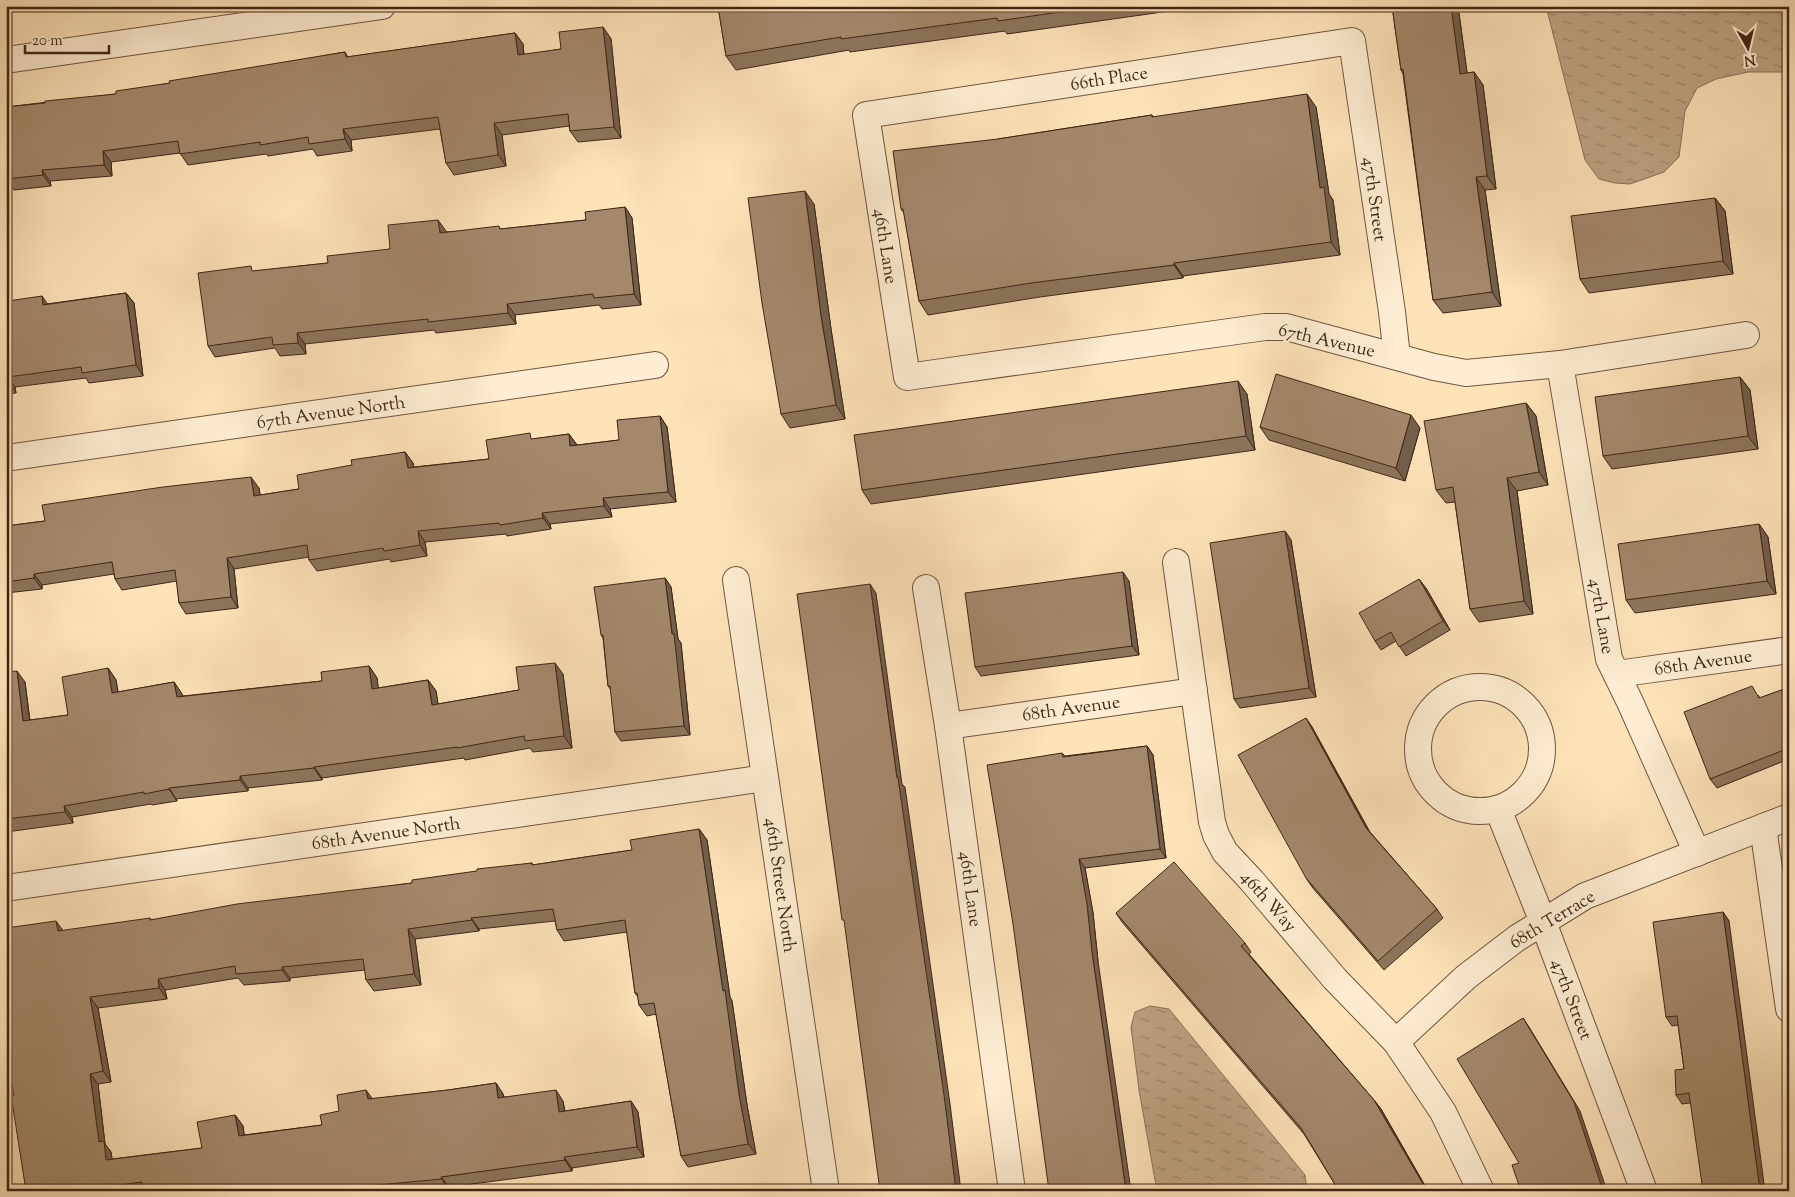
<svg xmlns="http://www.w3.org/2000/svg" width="1795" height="1197" font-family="'Sorts Mill Goudy',serif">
	<defs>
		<pattern id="water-ripples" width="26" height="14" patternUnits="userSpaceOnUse" patternTransform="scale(1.25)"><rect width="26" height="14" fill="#bda382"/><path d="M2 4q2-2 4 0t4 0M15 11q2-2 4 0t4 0" fill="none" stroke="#9b8569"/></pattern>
	</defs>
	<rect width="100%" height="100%" fill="#fee3b9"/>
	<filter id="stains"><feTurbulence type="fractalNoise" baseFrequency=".004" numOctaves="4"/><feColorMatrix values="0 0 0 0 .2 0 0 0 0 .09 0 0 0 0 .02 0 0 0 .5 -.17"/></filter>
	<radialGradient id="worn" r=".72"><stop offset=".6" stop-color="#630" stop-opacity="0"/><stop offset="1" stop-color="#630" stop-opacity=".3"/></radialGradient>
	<g fill="url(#water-ripples)" stroke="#8b7157">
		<polygon points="1546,6 1789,6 1789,72 1748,72 1716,79 1697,88 1685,111 1679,157 1664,172 1630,184 1615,183 1599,179 1585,160"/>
		<polygon points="1150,1006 1169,1009 1305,1175 1307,1191 1157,1191 1139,1090 1131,1027 1135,1012"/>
	</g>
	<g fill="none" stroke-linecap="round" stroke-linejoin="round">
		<defs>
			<g id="minor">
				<polyline points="6,60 382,6"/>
				<polyline points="1397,357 1392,312 1352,41 866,115 907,377 1265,327 1286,327 1434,367 1466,373 1560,364 1746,335"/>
				<polyline points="1560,364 1609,659 1630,702 1697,853"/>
				<polyline points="6,458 655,365"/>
				<polyline points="1176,562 1212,822 1216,835 1225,852 1252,881 1335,979 1396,1042 1443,1112 1481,1191"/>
				<polyline points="736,580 826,1191"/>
				<polyline points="926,588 948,726 1012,1191"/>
				<polyline points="1617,674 1789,650"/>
				<circle cx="1480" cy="749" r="62"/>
				<polyline points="948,726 1194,691"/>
				<polyline points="1498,809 1543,922 1644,1191"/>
				<polyline points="1763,827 1789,1009"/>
				<polyline points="6,888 765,778"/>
				<polyline points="1396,1042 1466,977 1517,938 1585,896 1789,817"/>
			</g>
		</defs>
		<use href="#minor" stroke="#70553f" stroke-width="28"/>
		<use href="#minor" stroke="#feedd2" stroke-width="26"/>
	</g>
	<g fill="#8c755c" stroke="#402616">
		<polygon points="718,6 1205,6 1007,34 1005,31 850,52 849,50 736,70 726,56"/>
		<polygon points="1392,6 1458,6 1467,73 1474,72 1483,85 1496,189 1485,190 1501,306 1443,313 1433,300 1403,74 1401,70"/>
		<polygon points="603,27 611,39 621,138 578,142 570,131 569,126 502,135 506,166 454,175 446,163 440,129 351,140 352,151 317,156 313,149 268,156 266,154 188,165 180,153 111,162 112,176 50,181 51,186 14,190 6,180 6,107 116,94 170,83 345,52 348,57 515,33 523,44 524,55 561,49"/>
		<polygon points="1316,107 1329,194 1333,200 1340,255 1183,276 1183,278 1040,297 928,315 919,301 904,213 901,209 998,139 1152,115 1154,117"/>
		<polygon points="1715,198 1725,211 1733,274 1589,293 1580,279"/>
		<polygon points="814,204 831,329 845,419 790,428 781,414"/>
		<polygon points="625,207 632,218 641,305 602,309 599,305 515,315 516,324 436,333 434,330 305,344 306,354 280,356 275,348 215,357 208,346 255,271 328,263 390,249 446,231 446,232 501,229 586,220"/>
		<polygon points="126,293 134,303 143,376 89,383 86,378 15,387 16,393 6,394 6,324 11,324 47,304"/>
		<polygon points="1740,377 1750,390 1758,449 1612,469 1603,456"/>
		<polygon points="1247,394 1255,450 871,504 862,490"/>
		<polygon points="1526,403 1536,416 1548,485 1517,491 1533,614 1479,622 1470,609 1455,502 1446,503 1436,490"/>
		<polygon points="660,416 667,427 676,502 610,509 612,517 550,524 551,529 507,536 506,534 425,542 427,556 391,562 390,559 317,571 309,560 309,557 234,569 238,608 186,614 179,603 177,581 122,590 115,579 114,574 42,585 42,589 6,593 6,526 45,521 259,488 260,495 299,489 352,465 405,452 413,463 414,467 489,459 534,439 569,434 577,445 619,440"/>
		<polygon points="1260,427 1420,428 1405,481 1269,440"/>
		<polygon points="1759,524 1768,537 1776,594 1635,613 1626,600"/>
		<polygon points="1285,531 1291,540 1316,697 1240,708 1234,699"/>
		<polygon points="665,578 671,587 678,639 681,643 690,735 621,741 615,732 611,690 608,686 603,638 601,635"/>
		<polygon points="1129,581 1139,655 981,676 975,667"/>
		<polygon points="1426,588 1450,630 1406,656 1396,641 1381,650 1375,641"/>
		<polygon points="369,666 377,678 378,688 428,680 436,691 438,704 519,690 563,674 572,748 533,752 530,748 465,760 464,758 322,778 322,780 248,788 248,791 176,799 177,801 152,805 151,804 72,817 73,823 6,832 6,672 25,682 30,720 68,715 108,668 116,680 118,692 174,682 182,694 183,696 322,681"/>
		<polygon points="1787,688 1789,690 1789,759 1717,788 1710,779 1758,695 1760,698"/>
		<polygon points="1306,718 1312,727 1370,832 1437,909 1443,918 1384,970 1312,887 1306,878"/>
		<polygon points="1147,746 1153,755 1166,858 1085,868 1093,913 1098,961 1013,924 1062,753 1065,756"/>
		<polygon points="699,829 707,840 730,997 732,1001 747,1105 756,1154 688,1167 681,1156 656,1014 647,1016 639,1005 638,997 635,993 627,932 564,941 557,930 555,921 479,929 479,931 415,939 421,985 374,991 366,980 365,970 290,978 290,981 244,985 238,978 165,990 167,999 98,1008 111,1082 98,1084 105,1144 111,1152 112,1159 202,1148 235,1115 243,1126 244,1135 322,1125 339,1111 372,1099 448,1090 496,1083 503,1094 504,1097 563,1101 565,1111 631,1101 638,1112 644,1157 572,1168 572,1171 449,1187 449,1190 438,1191 26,1191 14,1095 150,918 151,920 412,883 532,863 533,865 632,850"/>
		<polygon points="1723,912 1729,921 1690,1103 1682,1104 1676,1095 1684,1069 1678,1025 1672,1026 1666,1017"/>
		<polygon points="1116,913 1245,943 1251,952 1249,954 1374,1100 1381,1109 1428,1191 1339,1191 1304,1134 1122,922"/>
	</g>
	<g fill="#725f4b" stroke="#402616">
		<polygon points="1451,6 1458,6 1469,87 1460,74"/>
		<polygon points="603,27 611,39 621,138 614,127"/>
		<polygon points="515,33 523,44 525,67 518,55"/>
		<polygon points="1474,72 1483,85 1496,189 1487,176"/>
		<polygon points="1307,94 1316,107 1329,194 1333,200 1340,255 1331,242 1320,188"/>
		<polygon points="494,123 502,135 506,166 498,155"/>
		<polygon points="343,129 351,140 352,151 345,139"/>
		<polygon points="103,151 111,162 112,176 104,165"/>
		<polygon points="42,170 50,181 51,186 43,175"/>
		<polygon points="1476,177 1485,190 1501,306 1492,292"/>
		<polygon points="805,191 814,204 831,329 845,419 836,405 821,316"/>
		<polygon points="1715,198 1725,211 1733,274 1723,261"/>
		<polygon points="625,207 632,218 641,305 634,294"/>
		<polygon points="438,220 446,231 447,244 440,233"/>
		<polygon points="1174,263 1183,276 1183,278 1174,265"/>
		<polygon points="126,293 134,303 143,376 136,365"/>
		<polygon points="42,296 49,306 43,305"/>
		<polygon points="507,304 515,315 516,324 508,313"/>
		<polygon points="297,333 305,344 306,354 298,343"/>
		<polygon points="8,377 15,387 16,393 9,383"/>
		<polygon points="1740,377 1750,390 1758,449 1748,436"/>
		<polygon points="1238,381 1247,394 1255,450 1246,436"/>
		<polygon points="1526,403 1536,416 1548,485 1539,472"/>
		<polygon points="1411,415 1420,428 1405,481 1396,468"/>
		<polygon points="660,416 667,427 676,502 668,492"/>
		<polygon points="569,434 577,445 570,446"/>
		<polygon points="405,452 413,463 415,478 408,468"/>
		<polygon points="251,477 259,488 262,507 254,496"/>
		<polygon points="1507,478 1517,491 1533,614 1524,601"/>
		<polygon points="603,498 610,509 612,517 604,506"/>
		<polygon points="542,513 550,524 551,529 543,518"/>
		<polygon points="1759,524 1768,537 1776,594 1767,581"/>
		<polygon points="418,531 425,542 427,556 420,545"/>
		<polygon points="1285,531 1291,540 1316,697 1309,688"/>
		<polygon points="227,558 234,569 238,608 231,597"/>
		<polygon points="1123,572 1129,581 1139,655 1132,646"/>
		<polygon points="34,574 42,585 42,589 34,578"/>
		<polygon points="665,578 671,587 678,639 681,643 690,735 684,726"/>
		<polygon points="1419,579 1426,588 1450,630 1443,621"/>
		<polygon points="870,584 876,593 902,784 905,787 950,1104 961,1191 956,1191 897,778"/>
		<polygon points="555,663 563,674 572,748 564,736"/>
		<polygon points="369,666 377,678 380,700 372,689"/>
		<polygon points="108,668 116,680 120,705 112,693"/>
		<polygon points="17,671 25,682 31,732 23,721"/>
		<polygon points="428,680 436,691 440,717 432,705"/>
		<polygon points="174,682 182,694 185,708 177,697"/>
		<polygon points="1306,718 1312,727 1372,837 1366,828"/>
		<polygon points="1147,746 1153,755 1166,858 1160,849"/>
		<polygon points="314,767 322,778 322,780 314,768"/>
		<polygon points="240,776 248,788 248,791 240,780"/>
		<polygon points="169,788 176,799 177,801 169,789"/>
		<polygon points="64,806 72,817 73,823 65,812"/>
		<polygon points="699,829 707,840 730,997 732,1001 747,1105 756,1154 748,1144 739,1094 723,991"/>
		<polygon points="1079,859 1085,868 1093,913 1098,961 1131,1191 1126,1191 1092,952"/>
		<polygon points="1723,912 1729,921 1765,1191 1760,1191"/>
		<polygon points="471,918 479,929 479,931 472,920"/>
		<polygon points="56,921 64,932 58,931"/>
		<polygon points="408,929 415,939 421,985 414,974"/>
		<polygon points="282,967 290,978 290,981 282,970"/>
		<polygon points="158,979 165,990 167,999 159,988"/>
		<polygon points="90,997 98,1008 111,1082 103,1071"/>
		<polygon points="1523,1018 1529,1027 1580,1111 1607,1191 1603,1191"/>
		<polygon points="90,1074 98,1084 105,1144 111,1152 114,1171 106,1160 99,1142"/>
		<polygon points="496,1083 503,1094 505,1109 498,1098"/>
		<polygon points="366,1090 374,1101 368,1099"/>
		<polygon points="556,1090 563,1101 566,1122 559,1112"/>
		<polygon points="1374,1100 1381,1109 1428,1191 1426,1189"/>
		<polygon points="631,1101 638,1112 644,1157 637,1147"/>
		<polygon points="235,1115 243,1126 246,1147 239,1136"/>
		<polygon points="564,1157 572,1168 572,1171 565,1160"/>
		<polygon points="441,1177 449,1187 449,1190 442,1179"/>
	</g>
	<g fill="#a3886b" stroke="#402616">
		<polygon points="718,6 1101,6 998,21 997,18 841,39 841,37 726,56"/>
		<polygon points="1392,6 1451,6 1460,74 1474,72 1487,176 1476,177 1492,292 1433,300 1403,69 1401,70"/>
		<polygon points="603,27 614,127 570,131 568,114 494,123 498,155 446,163 438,117 343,129 345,139 309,144 308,137 260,145 260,142 180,154 178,141 103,151 104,165 42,170 43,175 6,179 6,107 45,103 45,101 116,94 116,91 170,83 169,81 345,52 346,57 515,33 518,55 561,49 559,32"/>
		<polygon points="1307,94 1320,188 1324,187 1331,242 1174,263 1174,265 1031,283 919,301 903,209 901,209 893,151 998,139 1152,115 1152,117"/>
		<polygon points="805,191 821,316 836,405 781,414 762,303 748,198"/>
		<polygon points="1715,198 1723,261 1580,279 1571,216"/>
		<polygon points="625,207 634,294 594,298 593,294 507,304 508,313 428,322 428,319 297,333 298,343 273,345 272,337 208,346 198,273 251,266 252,271 328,263 327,256 390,249 388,225 438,220 440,233 499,226 500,229 586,220 585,212"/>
		<polygon points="126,293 136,365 82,373 81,367 8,377 9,383 6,383 6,324 11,324 8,301 42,296 43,305"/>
		<polygon points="1276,374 1411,415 1396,468 1260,427"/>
		<polygon points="1740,377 1748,436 1603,456 1595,397"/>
		<polygon points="1238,381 1246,436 862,490 854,435"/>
		<polygon points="1526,403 1539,472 1507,478 1524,601 1470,609 1453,487 1436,490 1424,421"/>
		<polygon points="660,416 668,492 603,498 604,506 542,513 543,518 500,525 499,523 418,531 420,545 384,551 383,548 309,560 307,545 227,558 231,597 179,603 175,570 115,579 112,562 34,574 34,578 6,582 6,526 45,521 42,505 163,487 251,477 254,496 299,489 297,475 352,465 351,460 405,452 408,468 489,459 486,440 530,433 531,439 569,434 570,446 619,440 617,420"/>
		<polygon points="1759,524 1767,581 1626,600 1618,544"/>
		<polygon points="1285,531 1309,688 1234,699 1210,543"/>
		<polygon points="1123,572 1132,646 975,667 965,593"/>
		<polygon points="665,578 672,634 674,634 684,726 615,732 610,686 608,686 603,635 601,635 594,587"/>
		<polygon points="1419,579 1443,621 1399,647 1391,632 1375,641 1359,613"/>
		<polygon points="870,584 897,778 898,778 944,1095 956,1191 880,1191 853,988 844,920 842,920 797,594"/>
		<polygon points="555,663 564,736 525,741 524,736 457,748 457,747 314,767 314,768 240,776 240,780 169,788 169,789 144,794 144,792 64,806 65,812 6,819 6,672 17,671 23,721 68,715 62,677 108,668 112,693 174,682 177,697 322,681 321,672 369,666 372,689 428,680 432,705 519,690 516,667"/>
		<polygon points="1752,686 1759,698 1787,688 1789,691 1789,748 1710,779 1684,712"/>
		<polygon points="1306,718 1366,828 1437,909 1378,961 1306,878 1238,755"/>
		<polygon points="1147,746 1160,849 1079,859 1087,904 1092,952 1126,1191 1049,1191 1013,924 987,765 1062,753 1063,757"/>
		<polygon points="699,829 723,991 725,990 739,1094 748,1144 681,1156 654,1003 639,1005 637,993 635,993 625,920 557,930 553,909 471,918 472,920 408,929 414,974 366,980 363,959 282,967 282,970 236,974 235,966 158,979 159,988 90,997 103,1071 90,1074 99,1142 104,1141 106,1160 202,1148 197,1122 235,1115 239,1136 322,1125 320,1115 339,1111 337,1095 366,1090 368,1099 448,1090 496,1083 498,1098 556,1090 559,1112 631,1101 637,1147 564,1157 565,1160 441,1177 442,1179 357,1187 358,1190 352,1191 143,1191 142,1182 97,1188 97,1191 26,1191 11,1095 14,1095 6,1055 6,928 56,921 58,931 150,918 150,920 237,904 412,883 412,880 477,871 477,869 532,863 532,865 632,850 630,840"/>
		<polygon points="1174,862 1245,943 1241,946 1374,1100 1426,1189 1422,1191 1339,1191 1301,1128 1116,913"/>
		<polygon points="1723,912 1760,1191 1703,1191 1689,1093 1676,1095 1675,1070 1684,1069 1677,1016 1666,1017 1653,922"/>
		<polygon points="1523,1018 1574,1102 1603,1191 1521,1191 1512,1165 1519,1163 1457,1059"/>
	</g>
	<g text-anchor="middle" stroke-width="5" stroke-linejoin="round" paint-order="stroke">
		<g font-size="18" fill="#402616" stroke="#feedd2">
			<text transform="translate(1109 78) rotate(-9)" y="6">66th Place</text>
			<text transform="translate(1375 199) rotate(82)" y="6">47th Street</text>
			<text transform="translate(886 246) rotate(81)" y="6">46th Lane</text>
			<text transform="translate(1327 340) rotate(13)" y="6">67th Avenue</text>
			<text transform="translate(331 412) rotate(-8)" y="6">67th Avenue North</text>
			<text transform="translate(1602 616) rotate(80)" y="6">47th Lane</text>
			<text transform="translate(1703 662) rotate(-8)" y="6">68th Avenue</text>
			<text transform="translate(1071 708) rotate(-8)" y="6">68th Avenue</text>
			<text transform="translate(386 833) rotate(-8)" y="6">68th Avenue North</text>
			<text transform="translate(781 885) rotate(82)" y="6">46th Street North</text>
			<text transform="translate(971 889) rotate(82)" y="6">46th Lane</text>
			<text transform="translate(1269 901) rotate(49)" y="6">46th Way</text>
			<text transform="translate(1552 919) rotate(-31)" y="6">68th Terrace</text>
			<text transform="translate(1572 999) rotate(69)" y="6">47th Street</text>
		</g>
	</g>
	<rect width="1795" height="1197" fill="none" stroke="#fee3b9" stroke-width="25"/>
	<rect x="8" y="8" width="1780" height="1182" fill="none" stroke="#402616" stroke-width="2.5"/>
	<rect x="12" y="12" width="1770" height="1172" fill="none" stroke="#402616"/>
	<g transform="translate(1748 48) rotate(172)" stroke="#feedd2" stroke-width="4" paint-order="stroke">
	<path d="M0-4L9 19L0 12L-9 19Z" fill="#402616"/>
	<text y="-8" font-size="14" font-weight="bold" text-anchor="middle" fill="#402616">N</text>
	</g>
	<path d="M25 45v8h84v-8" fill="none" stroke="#402616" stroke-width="2.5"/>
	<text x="32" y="45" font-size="15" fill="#402616" stroke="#feedd2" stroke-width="4" paint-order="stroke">20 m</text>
	<rect width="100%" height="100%" filter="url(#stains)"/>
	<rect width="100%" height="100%" fill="url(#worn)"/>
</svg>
